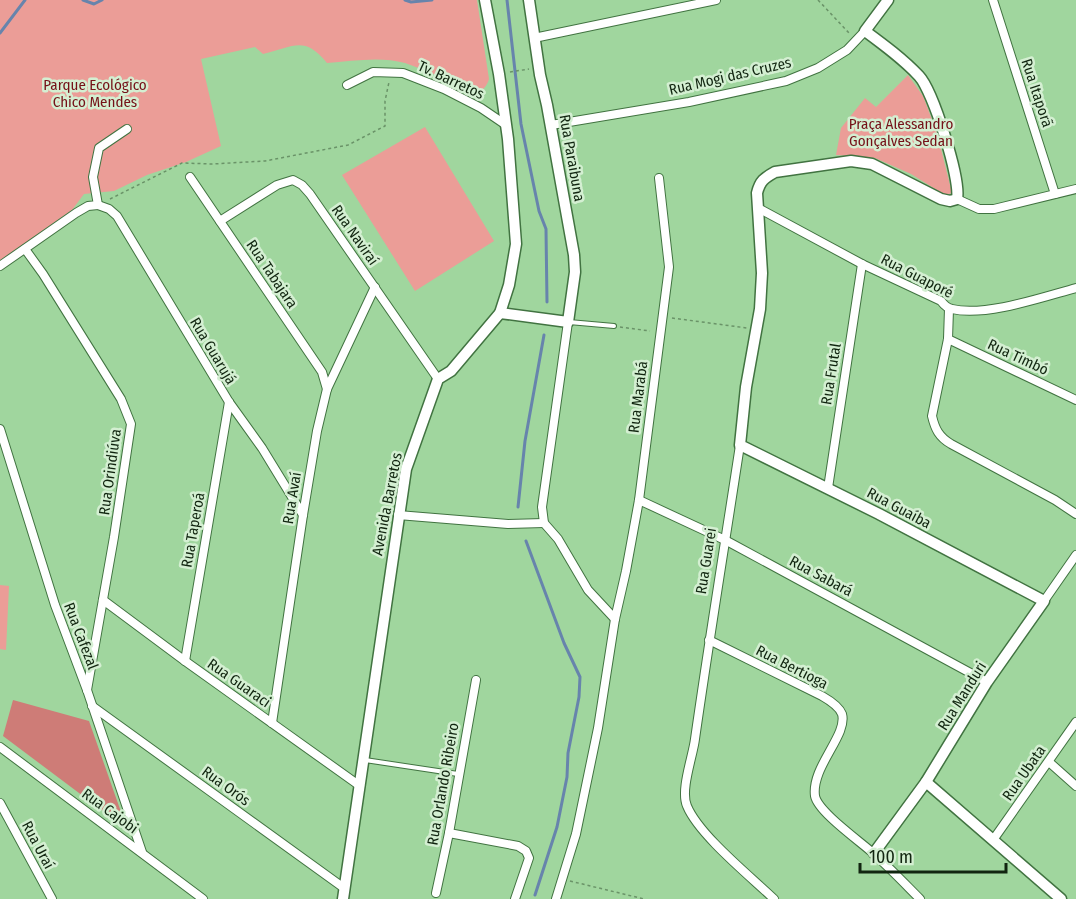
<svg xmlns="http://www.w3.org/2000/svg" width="1076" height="899" font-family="'Fira Sans Condensed',sans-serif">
	<rect width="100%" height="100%" fill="#a0d69e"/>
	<g fill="#eb9d97">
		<path d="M0,0H477L489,79C487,86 482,93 473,92C461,92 451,82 440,77C429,72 417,67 405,63C381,56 352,61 327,63C304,35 294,47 263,54L255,47L201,59L221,146L186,162L147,175L114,191L84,194L72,210L14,251L0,266Z"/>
		<polygon points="908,75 923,96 937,133 952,193 945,195 911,174 875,158 836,155 841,128 865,98 876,107"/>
		<polygon points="425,127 494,241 415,291 342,175"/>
		<polygon points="0,585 9,586 6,650 0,649"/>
	</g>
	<polygon fill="#ce7c77" points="13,700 89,721 127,829 3,736"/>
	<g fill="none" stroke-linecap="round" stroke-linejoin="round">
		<g stroke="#6784ac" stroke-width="3">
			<polyline points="83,0 94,4 102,0"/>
			<polyline points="405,0 411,2 432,0"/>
			<polyline points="507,0 521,124 539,211 546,229 547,302"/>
			<polyline points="0,33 25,0"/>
			<polyline points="518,507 525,441 544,335"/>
			<polyline points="526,541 564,643 580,677 579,697 568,753 567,777 557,827 535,895"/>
		</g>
		<defs>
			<g id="lane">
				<polyline points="569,322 614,326"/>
				<polyline points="365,760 458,774"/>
			</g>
			<g id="street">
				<polyline points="993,0 1055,194"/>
				<polyline points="534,38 716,0"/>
				<polyline points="347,85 373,72 403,73 444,89 481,108 506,125"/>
				<polyline points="551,125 689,102 786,81 818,68 847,50 865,31"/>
				<polyline points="190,177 322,372 327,389"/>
				<polyline points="957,199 979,209 994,209 1076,189"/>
				<polyline points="98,205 109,209 117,216 229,402 262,448 303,515"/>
				<path d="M758,208L862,264L941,301C944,305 947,308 952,309C985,317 1043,297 1076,288"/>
				<polyline points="220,221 277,185 293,180 302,185 310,194 438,379"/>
				<polyline points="25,249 43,274 121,399 131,424 114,537 87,690"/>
				<polyline points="0,266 76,213 88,206 98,205 93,177 99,148 127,129"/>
				<path d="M949,309L948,339L932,416C935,429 939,437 951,444L1055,500L1076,514"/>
				<polyline points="568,322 542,507 544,523 558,539 588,590 615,619"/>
				<polyline points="948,339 1076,400"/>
				<polyline points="0,429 55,605 87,690 142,852"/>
				<path d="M740,445C725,543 709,641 695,739C693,756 680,790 687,806C699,835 750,876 774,899"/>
				<polyline points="828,488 862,264"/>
				<polyline points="639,500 725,540 987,682"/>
				<polyline points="398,515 508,524 544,523"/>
				<polyline points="103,600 185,661 360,786"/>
				<polyline points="1044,601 1076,555"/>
				<path d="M709,640L822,696C829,700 839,706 842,714C848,735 811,767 815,796C818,812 861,842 874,854C890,868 905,884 920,899"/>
				<polyline points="185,661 229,402"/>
				<polyline points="92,706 344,888"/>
				<polyline points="272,723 303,515 317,431 327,389 375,287"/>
				<polyline points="0,747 203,899"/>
				<polyline points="1049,762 1076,786"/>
				<polyline points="0,803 52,899"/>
				<polyline points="449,833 518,846 526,851 529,858 515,899"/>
				<polyline points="993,840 1076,722"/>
				<polyline points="436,893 449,833 476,680"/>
				<polyline points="556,899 576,834 598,728 615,619 626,571 639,500 669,267 659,178"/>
			</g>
			<g id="secondary">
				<polyline points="500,313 568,322 575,272 574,255 547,105 540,75 529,0"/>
				<polyline points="926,782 1061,899"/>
				<path d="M874,853L926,782L987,682L1044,601L879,514L740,445L746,387L760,309L762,273L757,193C760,181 764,178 775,172L851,161L872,164L941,199L950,201L957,199C961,179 933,91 919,76C903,59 884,45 865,31L888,0"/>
				<polyline points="343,899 406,469 438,379 451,371 500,313 509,285 516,244 508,139 499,74 485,0"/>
			</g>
		</defs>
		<use href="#lane" stroke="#417341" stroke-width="6"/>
		<use href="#street" stroke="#417341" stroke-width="10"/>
		<use href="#secondary" stroke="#417341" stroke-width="13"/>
		<g stroke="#6a9368" stroke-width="1.5" stroke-dasharray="3 3" stroke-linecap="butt">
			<polyline points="818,0 849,33"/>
			<polyline points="510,72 529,69"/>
			<polyline points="110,199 182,163 212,164 265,161 348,145 385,126 385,101 389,82"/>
			<polyline points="672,318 747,328"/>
			<polyline points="620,327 650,331"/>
			<polyline points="570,881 644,899"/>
		</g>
		<use href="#lane" stroke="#fff" stroke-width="4"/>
		<use href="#street" stroke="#fff" stroke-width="8"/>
		<use href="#secondary" stroke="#fff" stroke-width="10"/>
	</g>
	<g text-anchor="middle" stroke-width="5" stroke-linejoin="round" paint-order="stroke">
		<g font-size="15" fill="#112510" stroke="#d4efd2">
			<text transform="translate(730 76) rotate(-13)" y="5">Rua Mogi das Cruzes</text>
			<text transform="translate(451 80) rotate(25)" y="5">Tv. Barretos</text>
			<text transform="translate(1037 93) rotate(72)" y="5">Rua Itaporã</text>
			<text transform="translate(572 158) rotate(80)" y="5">Rua Paraibuna</text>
			<text transform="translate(355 235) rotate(55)" y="5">Rua Naviraí</text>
			<text transform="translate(272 274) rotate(56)" y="5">Rua Tabajara</text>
			<text transform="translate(917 276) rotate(27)" y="5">Rua Guaporé</text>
			<text transform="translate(213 351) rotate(59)" y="5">Rua Guarujá</text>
			<text transform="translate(1018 357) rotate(25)" y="5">Rua Timbó</text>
			<text transform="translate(831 374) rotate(-81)" y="5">Rua Frutal</text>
			<text transform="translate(638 397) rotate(-83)" y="5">Rua Marabá</text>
			<text transform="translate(110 472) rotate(-82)" y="5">Rua Orindiúva</text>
			<text transform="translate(292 498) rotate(-81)" y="5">Rua Avaí</text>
			<text transform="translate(387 504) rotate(-79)" y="5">Avenida Barretos</text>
			<text transform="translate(899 508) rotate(28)" y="5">Rua Guaíba</text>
			<text transform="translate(193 530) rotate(-80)" y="5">Rua Taperoá</text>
			<text transform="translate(706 561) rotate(-81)" y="5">Rua Guarei</text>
			<text transform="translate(821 576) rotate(28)" y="5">Rua Sabará</text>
			<text transform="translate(81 636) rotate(69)" y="5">Rua Cafezal</text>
			<text transform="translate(792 667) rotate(27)" y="5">Rua Bertioga</text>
			<text transform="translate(239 683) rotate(35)" y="5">Rua Guaraci</text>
			<text transform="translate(962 696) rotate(-58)" y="5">Rua Manduri</text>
			<text transform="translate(1024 773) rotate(-55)" y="5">Rua Ubata</text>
			<text transform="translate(443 784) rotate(-80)" y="5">Rua Orlando Ribeiro</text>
			<text transform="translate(226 786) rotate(36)" y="5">Rua Orós</text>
			<text transform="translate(110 811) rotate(36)" y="5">Rua Cajobi</text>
			<text transform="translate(38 845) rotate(62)" y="5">Rua Uraí</text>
		</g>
		<g font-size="15" fill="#751118" stroke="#d4efd2">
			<text x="95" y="90">Parque Ecológico<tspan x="95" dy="17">Chico Mendes</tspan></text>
			<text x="901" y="129">Praça Alessandro<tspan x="901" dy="17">Gonçalves Sedan</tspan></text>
		</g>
	</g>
	<path d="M860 863v9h146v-9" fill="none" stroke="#112510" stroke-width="3"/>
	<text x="869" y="863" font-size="18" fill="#112510" stroke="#d4efd2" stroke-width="4.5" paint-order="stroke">100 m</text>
</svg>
